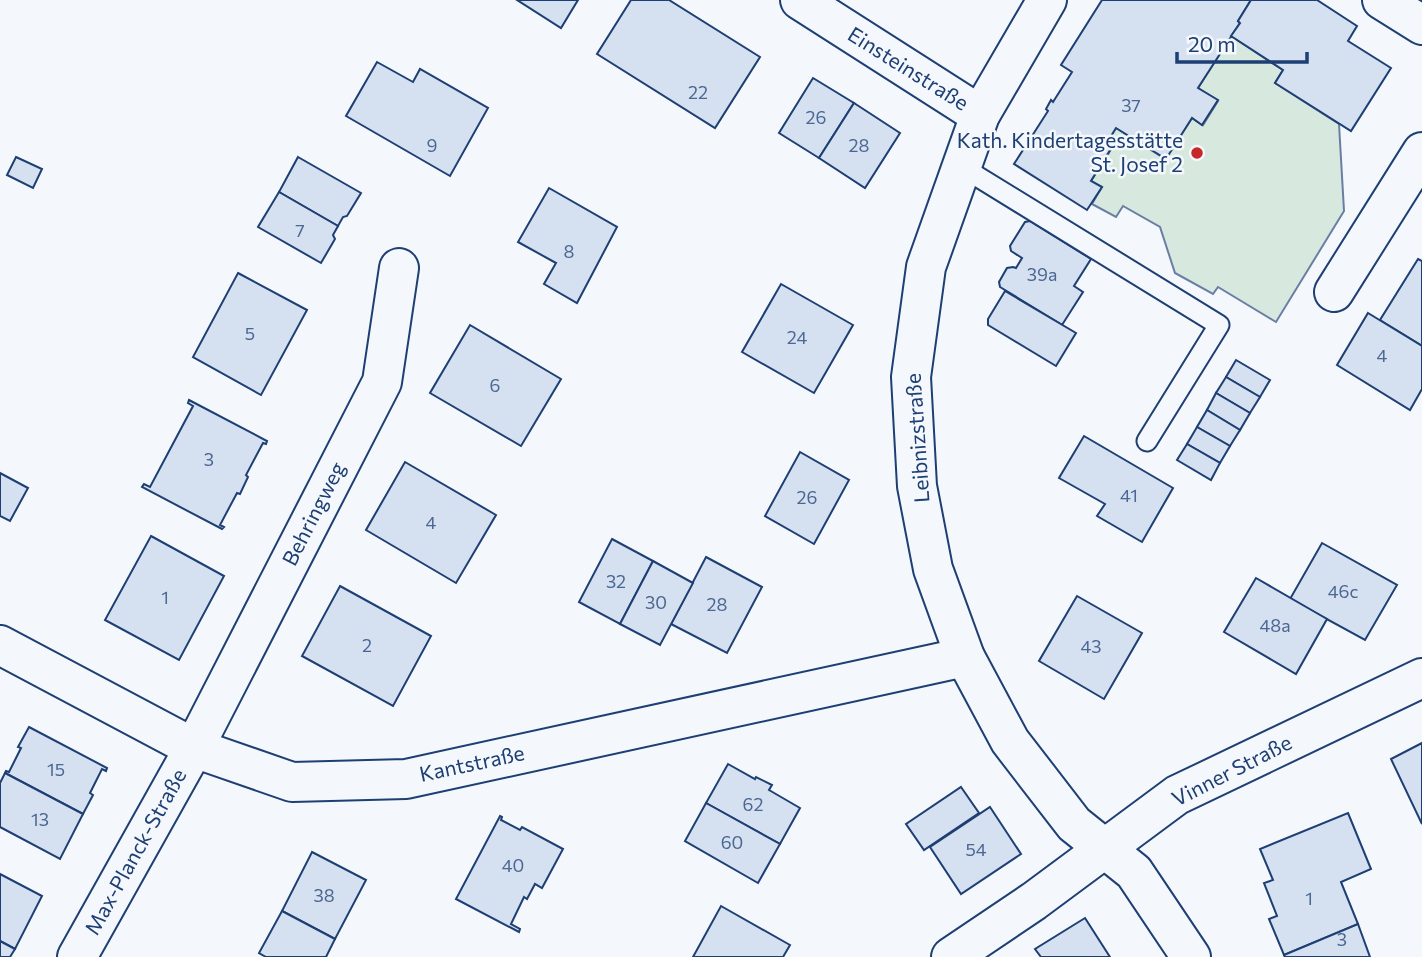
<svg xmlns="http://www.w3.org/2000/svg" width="1422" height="957" font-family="Commissioner,sans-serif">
	<rect width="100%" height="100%" fill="#f4f7fb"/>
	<polygon fill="#d7e8df" stroke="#687fa3" stroke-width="2" points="1231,36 1283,70 1275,83 1339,124 1344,211 1276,322 1218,287 1213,294 1175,273 1160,227 1123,206 1116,217 1092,204 1102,187 1091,181 1117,140 1111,136 1116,128 1165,159 1192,118 1203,125 1218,101 1198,88"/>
	<g fill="#d5e0f0" stroke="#1d3f73" stroke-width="2">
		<polygon points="517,0 578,0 561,28"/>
		<polygon points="631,0 669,0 760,57 715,128 597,54"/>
		<polygon points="1102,0 1251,0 1238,21 1240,23 1198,88 1218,100 1202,125 1192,118 1166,159 1116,128 1111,136 1117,139 1091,181 1102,187 1087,210 1014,164 1048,111 1046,109 1051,100 1053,102 1072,72 1061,65"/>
		<polygon points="1251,0 1317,0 1357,26 1348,41 1391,68 1351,131 1275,83 1283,70 1231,36 1240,23 1238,21"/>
		<polygon points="377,62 413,82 420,69 488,108 450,176 346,116"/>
		<polygon points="813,78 854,103 819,158 779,133"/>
		<polygon points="854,103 900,133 865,188 819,158"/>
		<polygon points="16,157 42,169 33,188 7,175"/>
		<polygon points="298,157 361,193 347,216 343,217 338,226 279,192"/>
		<polygon points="549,188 617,227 577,303 544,284 556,263 518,242"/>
		<polygon points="279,192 338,226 333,235 335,239 321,263 258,227"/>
		<polygon points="1030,221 1091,259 1074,286 1083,292 1062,325 1000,287 999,282 1007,268 1013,267 1016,268 1022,258 1011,251 1010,246 1025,222"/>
		<polygon points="1418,259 1422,261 1422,346 1380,320"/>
		<polygon points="238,273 307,310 261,395 193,357"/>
		<polygon points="781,284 853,325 814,393 742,352"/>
		<polygon points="1005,291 1076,333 1056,366 988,325 988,319"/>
		<polygon points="1368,313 1422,346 1422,389 1410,410 1337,365"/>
		<polygon points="470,325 561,379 521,446 430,393"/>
		<polygon points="1236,360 1270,380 1260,397 1226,377"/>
		<polygon points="1226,377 1260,397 1250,413 1216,393"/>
		<polygon points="1216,393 1250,413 1240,430 1207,410"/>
		<polygon points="189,400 267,441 266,444 263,443 246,475 248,477 240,494 237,493 220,525 224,527 222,529 142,487 144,484 150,487 193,406 188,403"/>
		<polygon points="1207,410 1240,430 1230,446 1197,427"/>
		<polygon points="1197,427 1230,446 1220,463 1187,444"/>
		<polygon points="1084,436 1173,488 1142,542 1097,516 1105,504 1059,478"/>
		<polygon points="1187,444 1220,463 1211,480 1177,460"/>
		<polygon points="800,452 849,480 814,544 765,516"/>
		<polygon points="405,462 496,515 456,583 366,530"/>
		<polygon points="0,473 28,488 10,521 0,516"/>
		<polygon points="151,536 224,576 179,660 105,620"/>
		<polygon points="612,539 653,561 620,624 579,602"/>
		<polygon points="1322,543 1397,585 1365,640 1290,599"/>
		<polygon points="706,557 762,587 727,653 671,624"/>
		<polygon points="653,561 693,583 660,645 620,624"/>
		<polygon points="1256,578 1327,619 1296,674 1224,632"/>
		<polygon points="340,586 431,636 393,706 302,656"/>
		<polygon points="1077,596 1142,633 1104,699 1039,661"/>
		<polygon points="29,727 107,768 106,771 102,769 90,793 93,795 83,814 5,773 6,771 9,772 21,748 18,747"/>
		<polygon points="1422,743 1422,824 1391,759"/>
		<polygon points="728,764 755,779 756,777 772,785 769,790 800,808 780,844 706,803"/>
		<polygon points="5,773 83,814 60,859 0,827 0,783"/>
		<polygon points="961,787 979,813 924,850 906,824"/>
		<polygon points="706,803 780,844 758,883 685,841"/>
		<polygon points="990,807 1021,854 961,894 930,847"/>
		<polygon points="1348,813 1371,869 1341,882 1358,924 1284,955 1269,919 1277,916 1264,883 1273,880 1260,849"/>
		<polygon points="500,816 502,817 501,820 520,830 522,827 563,849 542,888 535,884 527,899 524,897 511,924 520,929 519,932 456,899"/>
		<polygon points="312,852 366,880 335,939 282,911"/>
		<polygon points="0,874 42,896 15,949 0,941"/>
		<polygon points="721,906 790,945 783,957 693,957"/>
		<polygon points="282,911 335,939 326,957 266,957 259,953"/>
		<polygon points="1085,918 1110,957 1041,957 1035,949"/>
		<polygon points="1358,924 1370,957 1285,957 1284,955"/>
		<polygon points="0,941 15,949 10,957 0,957"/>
	</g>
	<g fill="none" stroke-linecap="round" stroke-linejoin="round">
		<defs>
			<polyline id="service" points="962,167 1219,325 1147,441"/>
			<g id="minor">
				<polyline points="800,0 980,115"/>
				<polyline points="1047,0 980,115 926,267 911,377 917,486 933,569 965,657 1010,741 1074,824 1134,872 1191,957"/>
				<polyline points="1382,0 1422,25"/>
				<polyline points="1334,292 1422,152"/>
				<polyline points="0,645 194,748 292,782 406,779 965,657"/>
				<polyline points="77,957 194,748 382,382 399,268"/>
				<polyline points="951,957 1034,901 1177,795 1422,678"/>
			</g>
		</defs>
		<use href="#service" stroke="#1d3f73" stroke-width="23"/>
		<use href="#minor" stroke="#1d3f73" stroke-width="42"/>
		<use href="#service" stroke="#f4f7fb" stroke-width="19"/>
		<use href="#minor" stroke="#f4f7fb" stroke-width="38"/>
	</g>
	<circle fill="#c62828" stroke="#f4f7fb" stroke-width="2.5" cx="1197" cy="153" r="7"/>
	<g text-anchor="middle" stroke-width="5" stroke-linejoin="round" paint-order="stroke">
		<g font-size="18" fill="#4b6792">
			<text x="698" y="99">22</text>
			<text x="1131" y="112">37</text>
			<text x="816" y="124">26</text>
			<text x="432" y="152">9</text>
			<text x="859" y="152">28</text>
			<text x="300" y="237">7</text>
			<text x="569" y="258">8</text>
			<text x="1042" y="281">39a</text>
			<text x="250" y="340">5</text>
			<text x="797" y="344">24</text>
			<text x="1382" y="362">4</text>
			<text x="495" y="392">6</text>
			<text x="209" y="466">3</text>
			<text x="1129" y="502">41</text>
			<text x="807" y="504">26</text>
			<text x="431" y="529">4</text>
			<text x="616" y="588">32</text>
			<text x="1343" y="598">46c</text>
			<text x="165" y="604">1</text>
			<text x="656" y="609">30</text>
			<text x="717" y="611">28</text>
			<text x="1275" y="632">48a</text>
			<text x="367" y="652">2</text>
			<text x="1091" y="653">43</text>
			<text x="56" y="776">15</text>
			<text x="753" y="811">62</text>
			<text x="40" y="826">13</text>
			<text x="732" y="849">60</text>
			<text x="976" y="856">54</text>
			<text x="513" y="872">40</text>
			<text x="324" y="902">38</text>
			<text x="1309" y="905">1</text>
			<text x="1342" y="946">3</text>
		</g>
		<g font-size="21" fill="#1d3f73" stroke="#f4f7fb">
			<text transform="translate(908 69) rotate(32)" y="7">Einsteinstraße</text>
			<text transform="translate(918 438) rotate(-94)" y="7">Leibnizstraße</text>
			<text transform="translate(314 514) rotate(-63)" y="7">Behringweg</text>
			<text transform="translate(472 764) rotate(-12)" y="7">Kantstraße</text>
			<text transform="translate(1232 771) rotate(-27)" y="7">Vinner Straße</text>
			<text transform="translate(136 852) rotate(-61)" y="7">Max-Planck-Straße</text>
		</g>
		<g font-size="21" fill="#1d3f73" stroke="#f4f7fb" text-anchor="end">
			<text x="1183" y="148">Kath. Kindertagesstätte<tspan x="1183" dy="24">St. Josef 2</tspan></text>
		</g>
	</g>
	<path d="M1177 52v10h130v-10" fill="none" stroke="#1d3f73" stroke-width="3.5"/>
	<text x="1188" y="52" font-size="21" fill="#1d3f73" stroke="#f4f7fb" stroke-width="5" paint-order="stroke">20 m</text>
</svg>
